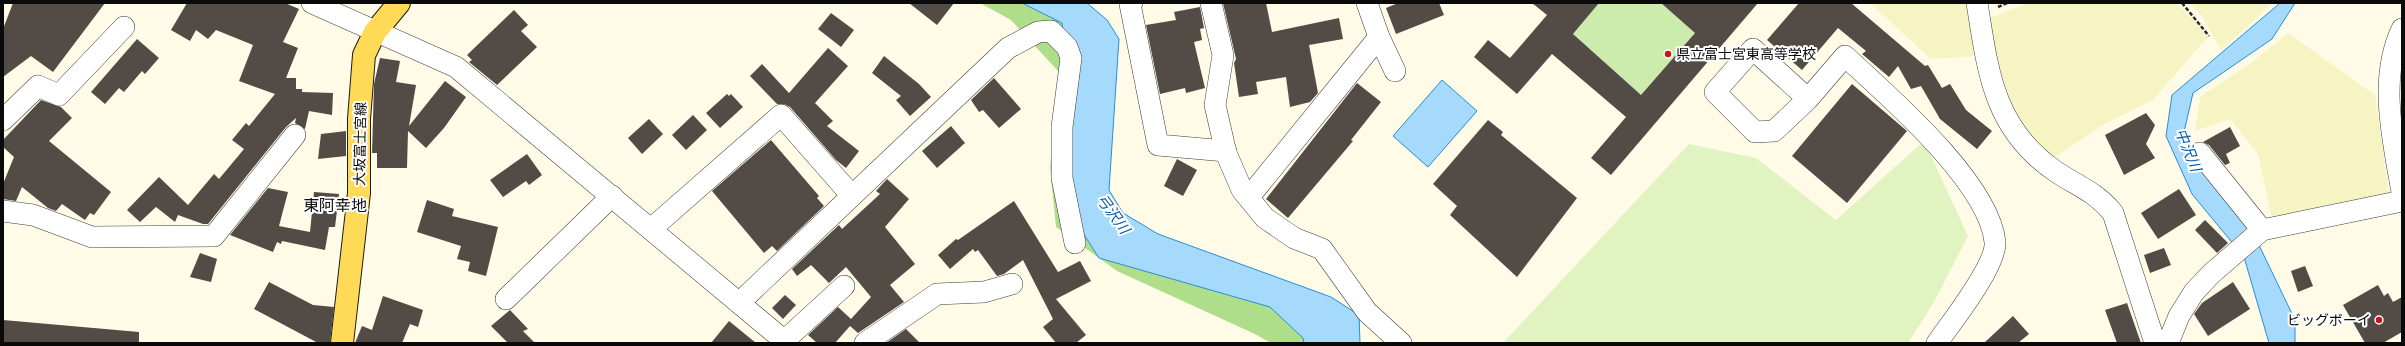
<svg xmlns="http://www.w3.org/2000/svg" width="2405" height="346" font-family="Georgia,'Noto Sans JP',serif">
	<rect width="100%" height="100%" fill="#fffbe6"/>
	<g fill="#f7f4c4">
		<polygon points="1870,3 1971,3 1976,56 1931,59"/>
		<polygon points="2027,3 2177,3 2203,31 2207,38 2153,100 2105,124 2049,161 2021,132 1997,72 1988,19"/>
		<polygon points="2190,3 2273,3 2221,50 2202,16"/>
		<polygon points="2288,33 2375,95 2389,194 2273,222 2258,154 2230,119 2195,131 2200,97 2251,63"/>
	</g>
	<polygon fill="#ccecad" points="1599,3 1661,3 1695,33 1641,95 1573,34"/>
	<polygon fill="#afde8b" points="980,3 1060,3 1096,190 1141,239 1350,343 1271,343 1255,334 1117,271 1056,227 1050,168 1059,72 1011,20"/>
	<polygon fill="#e0f3c0" points="1924,141 1968,236 1934,302 1908,343 1503,343 1689,144 1756,158 1836,220"/>
	<g fill="#a6dafc" stroke="#268ed9">
		<polygon points="1022,3 1087,3 1107,20 1119,39 1109,190 1123,213 1158,234 1331,297 1359,315 1360,343 1304,343 1303,338 1270,307 1099,258 1067,208 1072,108 1062,23"/>
		<polygon points="2280,3 2295,3 2272,39 2193,93 2184,132 2258,243 2295,320 2295,343 2269,343 2244,257 2192,194 2166,136 2172,95"/>
		<polygon points="1442,80 1477,111 1428,167 1393,136"/>
	</g>
	<g fill="#534b45">
		<polygon points="13,3 105,3 53,72 31,56 3,77 3,29"/>
		<polygon points="187,3 285,3 299,9 283,42 298,48 286,78 296,78 296,89 302,89 302,92 333,93 332,115 309,111 305,129 295,123 296,118 286,127 208,224 203,224 178,215 175,222 156,207 140,222 127,210 159,177 188,205 214,174 219,179 244,149 232,140 246,123 249,126 275,94 239,81 253,45 216,30 208,39 196,30 190,41 171,30"/>
		<polygon points="909,3 954,3 937,25"/>
		<polygon points="1223,3 1266,3 1272,32 1339,18 1343,39 1309,45 1318,93 1310,102 1290,107 1286,77 1256,82 1258,94 1239,97 1234,63 1236,59"/>
		<polygon points="1398,3 1439,3 1444,15 1396,34 1386,8"/>
		<polygon points="1532,3 1599,3 1573,34 1641,95 1695,33 1661,3 1758,3 1611,175 1591,158 1626,117 1552,54 1517,94 1474,57 1488,40 1510,58 1547,15"/>
		<polygon points="1799,3 1851,3 1925,66 1928,65 1942,88 1950,84 1966,110 1992,131 1977,149 1940,119 1921,86 1911,89 1898,66 1889,77 1862,54 1866,51 1838,28 1802,70 1767,40"/>
		<polygon points="1200,7 1204,28 1200,29 1202,40 1194,42 1205,88 1186,93 1185,88 1160,94 1146,25 1176,20 1174,12"/>
		<polygon points="514,10 528,25 521,31 537,47 497,85 469,62 472,60 467,55"/>
		<polygon points="831,13 854,30 841,47 818,29"/>
		<polygon points="137,39 159,58 145,74 142,71 124,92 119,88 105,104 91,92"/>
		<polygon points="828,48 848,66 815,103 833,121 827,126 859,151 846,168 836,160 790,107 784,104 777,104 750,76 762,64 789,93"/>
		<polygon points="884,56 919,84 931,97 910,116 896,100 901,96 872,73"/>
		<polygon points="380,58 400,61 396,82 416,85 409,126 445,81 466,97 444,128 426,148 408,131 407,168 377,168 377,153 372,153 374,84"/>
		<polygon points="994,78 1021,109 999,128 983,110 979,112 971,100"/>
		<polygon points="1357,83 1381,102 1351,140 1353,141 1288,218 1266,199"/>
		<polygon points="1852,84 1907,131 1847,203 1792,156"/>
		<polygon points="727,94 729,96 731,94 743,107 720,128 706,113"/>
		<polygon points="41,100 61,107 72,118 49,141 111,192 94,215 90,213 85,220 62,204 56,211 48,208 22,187 16,201 3,199 3,184 14,157 3,147 3,140"/>
		<polygon points="2146,113 2155,125 2146,144 2155,158 2124,175 2105,135"/>
		<polygon points="693,115 707,130 686,150 672,135"/>
		<polygon points="649,119 663,134 642,154 628,138"/>
		<polygon points="1488,120 1503,132 1501,135 1577,198 1517,277 1450,215 1457,206 1433,184"/>
		<polygon points="951,126 965,143 937,168 922,151"/>
		<polygon points="2230,127 2240,146 2226,154 2230,163 2225,165 2209,145 2203,142"/>
		<polygon points="346,131 346,156 318,159 321,134"/>
		<polygon points="771,140 819,196 817,198 824,206 777,251 772,246 764,253 712,191"/>
		<polygon points="527,154 542,175 529,185 526,181 503,197 490,180"/>
		<polygon points="1177,159 1197,170 1183,196 1164,186"/>
		<polygon points="887,179 909,199 885,227 915,264 890,285 904,302 858,333 850,326 835,343 817,343 808,335 838,307 851,319 871,297 846,267 829,283 811,265 797,276 792,269 839,225 842,229 880,194 876,191"/>
		<polygon points="268,188 288,192 279,226 310,232 314,192 339,194 335,227 329,227 325,250 282,241 281,244 277,242 273,252 230,235"/>
		<polygon points="2179,189 2196,215 2158,239 2141,213"/>
		<polygon points="427,200 454,209 452,216 498,227 486,276 468,271 470,262 457,259 461,246 417,232"/>
		<polygon points="1014,201 1058,272 1080,261 1091,281 1056,299 1086,335 1076,343 1056,343 1043,327 1053,319 1023,260 1004,274 997,276 978,250 975,252 973,249 950,269 938,255 956,239 958,240"/>
		<polygon points="2205,220 2228,243 2217,253 2195,230"/>
		<polygon points="2164,248 2171,265 2150,273 2144,255"/>
		<polygon points="200,253 217,259 211,282 190,277"/>
		<polygon points="2305,266 2313,286 2298,292 2291,271"/>
		<polygon points="269,282 313,305 334,307 330,343 318,343 254,309"/>
		<polygon points="2233,282 2250,309 2208,336 2194,314 2202,303"/>
		<polygon points="2378,285 2384,296 2388,293 2393,302 2402,297 2402,332 2383,343 2365,343 2343,305"/>
		<polygon points="785,295 796,305 783,319 772,308"/>
		<polygon points="383,296 423,310 418,327 410,324 402,343 355,343 362,326 372,330"/>
		<polygon points="2127,303 2141,343 2117,343 2105,310"/>
		<polygon points="510,310 528,329 523,331 535,343 508,343 491,326"/>
		<polygon points="2013,316 2029,334 2018,343 1984,343"/>
		<polygon points="3,320 139,332 139,343 3,343"/>
		<polygon points="729,321 756,343 711,343"/>
		<polygon points="906,329 920,343 886,343"/>
	</g>
	<g fill="none" stroke-linecap="round" stroke-linejoin="round">
		<defs>
			<g id="minor">
				<polyline points="312,3 456,67 787,343"/>
				<polyline points="1132,3 1130,4 1158,145 1226,151"/>
				<polyline points="1211,3 1223,55 1215,105 1226,153 1242,190 1265,218 1294,238 1322,249 1367,312 1401,343"/>
				<polyline points="1367,3 1379,37 1395,71"/>
				<path d="M1977,3C1988,71 1993,128 2055,171C2077,186 2095,191 2113,213L2155,343"/>
				<path d="M2402,29C2378,79 2393,140 2402,192"/>
				<path d="M1808,99L1753,49L1715,92L1755,132L1774,131L1808,99L1845,56C1888,96 1989,182 1995,242C1997,265 1951,323 1937,343"/>
				<polyline points="3,120 38,86 59,95 124,27"/>
				<polyline points="2200,153 2262,230"/>
				<polyline points="1249,197 1379,37"/>
				<polyline points="3,211 33,215 92,237 214,236 295,135"/>
				<polyline points="651,229 781,115 852,196"/>
				<polyline points="506,299 612,196"/>
				<polyline points="739,303 1008,48 1038,32 1051,31 1067,47 1071,58 1062,127 1062,178 1075,243"/>
				<polyline points="784,341 844,286"/>
				<polyline points="865,343 937,294 984,292 1012,284"/>
				<polyline points="2168,343 2179,316 2194,292 2211,274 2262,230 2402,201"/>
			</g>
			<polyline id="major" points="342,343 359,193 359,119 364,55 375,32 399,3"/>
		</defs>
		<use href="#minor" stroke="#3d3d3d" stroke-width="22"/>
		<use href="#major" stroke="#1b1b1b" stroke-width="24"/>
		<g stroke="#2c2c2c" stroke-width="2.5" stroke-dasharray="4 2" stroke-linecap="butt">
			<polyline points="2182,3 2209,36"/>
			<polyline points="1998,7 2007,3"/>
		</g>
		<use href="#minor" stroke="#fff" stroke-width="21"/>
		<use href="#major" stroke="#ffda56" stroke-width="22"/>
	</g>
	<g fill="#c5171b" stroke="#fff" stroke-width="1.5">
		<circle cx="1668" cy="54" r="4"/>
		<circle cx="2379" cy="320" r="4"/>
	</g>
	<g text-anchor="middle" stroke-width="4" stroke-linejoin="round" paint-order="stroke">
		<g font-size="14" fill="#0a0a0a" stroke="#fff" text-anchor="start">
			<text x="1676" y="59">県立富士宮東高等学校</text>
			<text x="2371" y="325" text-anchor="end">ビッグボーイ</text>
		</g>
		<g font-size="14" fill="#0a0a0a" stroke="#fff">
			<text transform="translate(360 144) rotate(-89)" y="5">大坂富士宮線</text>
		</g>
		<g font-size="15" font-style="italic" fill="#0a5da5" stroke="#fff">
			<text transform="translate(2188 150) rotate(68)" y="5">中沢川</text>
			<text transform="translate(1113 214) rotate(54)" y="5">弓沢川</text>
		</g>
		<g font-size="16" fill="#0a0a0a" stroke="#fff">
			<text x="335" y="211">東阿幸地</text>
		</g>
	</g>
	<rect width="2405" height="346" fill="none" stroke="#0a0a0a" stroke-width="8"/>
</svg>
